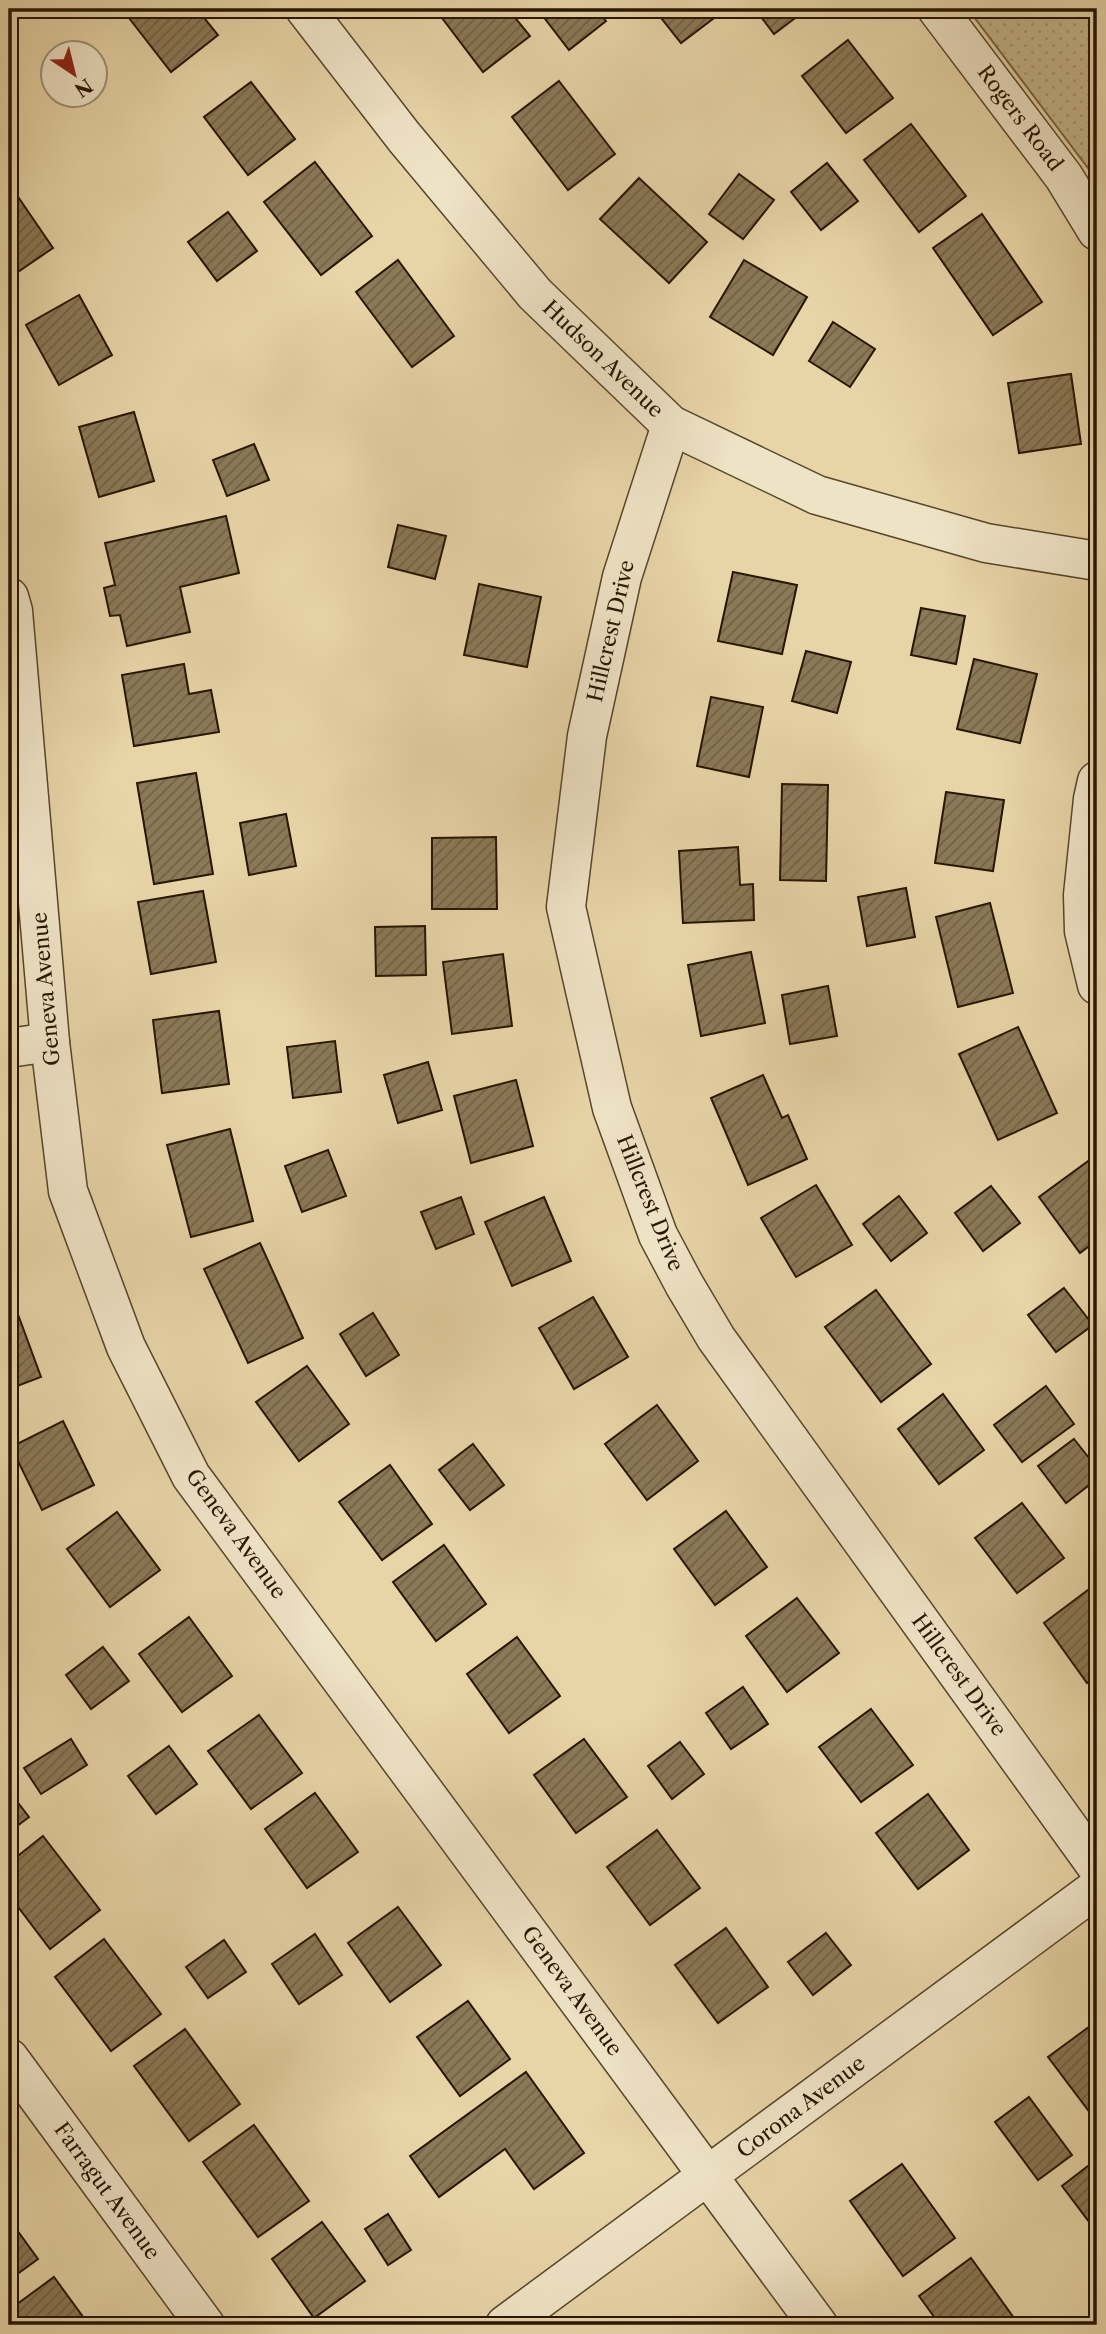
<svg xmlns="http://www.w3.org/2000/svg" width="1106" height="2334" font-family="'Libre Caslon Text',serif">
	<defs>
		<pattern id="park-dots" width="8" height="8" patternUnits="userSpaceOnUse" patternTransform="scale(1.75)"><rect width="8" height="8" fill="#c6b48b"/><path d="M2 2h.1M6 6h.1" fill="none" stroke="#aa9a76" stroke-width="1.8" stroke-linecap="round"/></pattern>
		<pattern id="building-hatch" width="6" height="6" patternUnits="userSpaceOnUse" patternTransform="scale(1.75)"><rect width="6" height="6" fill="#8b7957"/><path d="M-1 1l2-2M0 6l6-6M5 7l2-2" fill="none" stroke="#726246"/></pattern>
	</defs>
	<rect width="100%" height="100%" fill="#e7d4a7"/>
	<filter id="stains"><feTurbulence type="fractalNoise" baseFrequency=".00286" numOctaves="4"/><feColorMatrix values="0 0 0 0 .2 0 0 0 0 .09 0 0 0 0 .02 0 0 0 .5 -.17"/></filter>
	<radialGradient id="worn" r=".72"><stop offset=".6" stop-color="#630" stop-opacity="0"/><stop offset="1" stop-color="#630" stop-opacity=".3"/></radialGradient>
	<polygon fill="url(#park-dots)" stroke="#766546" stroke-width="2" points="968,9 1097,9 1097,180"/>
	<g fill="url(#building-hatch)" stroke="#271601" stroke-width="2">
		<polygon points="122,9 197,9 218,35 171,72"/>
		<polygon points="446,9 508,9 530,36 483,72 439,14"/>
		<polygon points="542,9 596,9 606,21 569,50 539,11"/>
		<polygon points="654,9 713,9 718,15 681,43"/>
		<polygon points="755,9 807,9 774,34"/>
		<polygon points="848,40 893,98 846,133 802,76"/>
		<polygon points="559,81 615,154 568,190 512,117"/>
		<polygon points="251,82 295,139 248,175 204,117"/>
		<polygon points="911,124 966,196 919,232 864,160"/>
		<polygon points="315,162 372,236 321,275 264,202"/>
		<polygon points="827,163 858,201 821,230 791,192"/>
		<polygon points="739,174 774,200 743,239 709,214"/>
		<polygon points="639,178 707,242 669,283 600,219"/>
		<polygon points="12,188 53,248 9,278 9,190"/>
		<polygon points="228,212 257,251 217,281 188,242"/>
		<polygon points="982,214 1042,302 993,335 933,248"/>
		<polygon points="398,260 454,336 412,367 356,292"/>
		<polygon points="744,260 807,297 773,355 710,317"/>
		<polygon points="79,295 112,355 59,385 26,325"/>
		<polygon points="833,322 875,349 850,387 809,361"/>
		<polygon points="1071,374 1081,444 1019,453 1008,383"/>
		<polygon points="134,412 154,481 99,497 79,427"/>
		<polygon points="254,444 269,480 227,496 213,460"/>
		<polygon points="226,516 239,573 180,587 190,632 127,646 120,615 110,616 104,588 115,585 105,543"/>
		<polygon points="398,525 446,536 435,579 388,567"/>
		<polygon points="733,572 797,585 782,654 718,641"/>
		<polygon points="479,584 541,597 527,667 464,655"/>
		<polygon points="921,608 965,616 956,664 911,655"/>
		<polygon points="806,651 851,662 837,713 792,701"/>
		<polygon points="974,659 1037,674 1020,743 957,729"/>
		<polygon points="184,664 189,694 211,690 219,732 134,746 122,675"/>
		<polygon points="711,697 763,707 749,777 697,766"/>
		<polygon points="196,773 213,874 154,884 137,783"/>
		<polygon points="782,784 828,785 826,881 780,880"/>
		<polygon points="946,792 1004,800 993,871 935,863"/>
		<polygon points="286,814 296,866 249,875 240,823"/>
		<polygon points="496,837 497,909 432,909 432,838"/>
		<polygon points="738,847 740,885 753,884 754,920 683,923 679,851"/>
		<polygon points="906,888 915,937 867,946 858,897"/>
		<polygon points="203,891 216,962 151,974 138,902"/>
		<polygon points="990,903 1013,993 958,1007 936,917"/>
		<polygon points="425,926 426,975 376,976 375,927"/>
		<polygon points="751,952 765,1023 701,1036 688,965"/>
		<polygon points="503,954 512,1026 452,1034 443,962"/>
		<polygon points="828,986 837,1036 790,1044 782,995"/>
		<polygon points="219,1011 229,1084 162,1093 153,1020"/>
		<polygon points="1018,1027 1057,1113 998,1140 959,1054"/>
		<polygon points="335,1041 341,1092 293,1098 287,1047"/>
		<polygon points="428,1062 442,1110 398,1123 384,1075"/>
		<polygon points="763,1075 782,1118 788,1115 807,1159 748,1185 711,1098"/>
		<polygon points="516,1080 533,1146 471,1163 454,1096"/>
		<polygon points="230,1129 253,1221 191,1237 167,1145"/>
		<polygon points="328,1150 346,1196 302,1212 285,1166"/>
		<polygon points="1091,1159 1097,1168 1097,1240 1080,1253 1039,1197"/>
		<polygon points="816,1185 852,1245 796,1277 761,1218"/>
		<polygon points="991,1186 1020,1223 983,1251 955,1213"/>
		<polygon points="899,1196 927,1233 891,1261 863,1224"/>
		<polygon points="461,1197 474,1234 436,1249 421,1212"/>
		<polygon points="544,1197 571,1261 512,1286 485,1222"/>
		<polygon points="260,1243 303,1338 248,1363 204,1269"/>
		<polygon points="1064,1288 1093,1325 1056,1352 1028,1315"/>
		<polygon points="876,1290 931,1364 881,1402 825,1327"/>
		<polygon points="593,1297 628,1357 574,1389 539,1328"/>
		<polygon points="16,1309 41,1377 9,1389 9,1312"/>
		<polygon points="373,1313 399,1355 366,1376 340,1334"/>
		<polygon points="307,1366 349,1424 299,1461 256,1402"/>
		<polygon points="1046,1386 1074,1424 1022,1462 994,1425"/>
		<polygon points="943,1394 984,1450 939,1484 898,1429"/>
		<polygon points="657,1405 698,1461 647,1500 605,1444"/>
		<polygon points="63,1421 94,1485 42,1510 11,1447"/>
		<polygon points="1074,1439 1097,1468 1097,1479 1066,1503 1038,1466"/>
		<polygon points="473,1444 504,1485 470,1510 439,1470"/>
		<polygon points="390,1465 432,1524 382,1560 339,1502"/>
		<polygon points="1022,1503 1064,1558 1017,1593 975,1538"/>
		<polygon points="726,1511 767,1567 715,1605 674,1549"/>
		<polygon points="117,1512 160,1570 110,1607 67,1549"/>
		<polygon points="444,1545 486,1604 436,1641 393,1582"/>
		<polygon points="1092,1587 1097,1594 1097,1675 1087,1683 1044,1623"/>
		<polygon points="797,1598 839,1653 787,1692 746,1636"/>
		<polygon points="189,1617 232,1676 182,1712 139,1654"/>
		<polygon points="517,1637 560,1696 509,1733 467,1674"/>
		<polygon points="103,1647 129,1681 91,1709 66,1675"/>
		<polygon points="743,1687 768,1724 731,1749 706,1713"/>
		<polygon points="871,1709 913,1765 861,1802 819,1747"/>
		<polygon points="259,1715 302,1773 251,1809 208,1751"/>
		<polygon points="71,1739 87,1765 41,1794 24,1768"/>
		<polygon points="584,1739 627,1797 576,1833 534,1775"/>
		<polygon points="680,1742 704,1774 672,1799 648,1766"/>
		<polygon points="169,1746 197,1784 156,1814 128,1776"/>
		<polygon points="9,1791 29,1817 9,1832"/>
		<polygon points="315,1793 358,1852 307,1888 265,1829"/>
		<polygon points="928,1794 969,1850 918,1889 876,1833"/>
		<polygon points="657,1830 700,1888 650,1925 607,1867"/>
		<polygon points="43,1836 100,1910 50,1949 9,1895 9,1863"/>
		<polygon points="398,1907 441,1965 390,2002 348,1943"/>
		<polygon points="726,1928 768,1987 718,2023 675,1965"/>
		<polygon points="826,1933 851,1965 813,1995 788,1962"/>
		<polygon points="315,1934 342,1975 299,2004 272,1964"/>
		<polygon points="104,1939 161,2014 111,2051 55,1977"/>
		<polygon points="224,1940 246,1972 208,1998 186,1967"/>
		<polygon points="468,2001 510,2059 460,2096 417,2037"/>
		<polygon points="1097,2021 1097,2122 1048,2057"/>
		<polygon points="185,2029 240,2104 189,2141 134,2066"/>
		<polygon points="526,2072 584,2153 534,2189 505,2149 439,2197 410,2156"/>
		<polygon points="1029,2097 1072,2155 1038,2180 995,2122"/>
		<polygon points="254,2125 309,2201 258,2237 203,2162"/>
		<polygon points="1097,2159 1097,2218 1090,2223 1062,2186"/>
		<polygon points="902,2164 955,2238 903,2276 850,2201"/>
		<polygon points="388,2214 411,2250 388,2265 365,2229"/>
		<polygon points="9,2219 38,2259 9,2280"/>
		<polygon points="322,2222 365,2281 314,2318 272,2259"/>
		<polygon points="971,2258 1019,2325 940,2325 919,2296"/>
		<polygon points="54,2277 89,2325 11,2325 9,2322 9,2310"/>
	</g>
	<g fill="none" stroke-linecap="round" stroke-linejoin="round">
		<defs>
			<g id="minor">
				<polyline points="305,9 404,137 535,294 671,425 817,495 986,543 1097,561"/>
				<polyline points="937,9 1064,177 1097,231"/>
				<polyline points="671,425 622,577 587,736 566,907 612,1108 658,1235 684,1284 716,1338 1097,1867"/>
				<polyline points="9,597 13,611 50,1042 68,1191 126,1347 191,1476 818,2325"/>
				<polyline points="1097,781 1093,799 1083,895 1084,931 1097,985"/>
				<polyline points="9,1048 50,1042"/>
				<polyline points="9,2058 205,2325"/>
				<polyline points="505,2325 1097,1888"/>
			</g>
		</defs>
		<use href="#minor" stroke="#57462a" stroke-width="41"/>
		<use href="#minor" stroke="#efe3c6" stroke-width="38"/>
	</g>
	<g text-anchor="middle" stroke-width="5" stroke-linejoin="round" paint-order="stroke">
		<g font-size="21" fill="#271601" stroke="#efe3c6">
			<text transform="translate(1020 118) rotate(53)" y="7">Rogers Road</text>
			<text transform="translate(603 359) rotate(44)" y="7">Hudson Avenue</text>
			<text transform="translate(611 631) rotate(-77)" y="7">Hillcrest Drive</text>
			<text transform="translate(46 989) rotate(-95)" y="7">Geneva Avenue</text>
			<text transform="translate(650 1203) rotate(68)" y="7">Hillcrest Drive</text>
			<text transform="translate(236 1534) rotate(54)" y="7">Geneva Avenue</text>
			<text transform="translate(959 1675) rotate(54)" y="7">Hillcrest Drive</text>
			<text transform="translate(572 1991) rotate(54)" y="7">Geneva Avenue</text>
			<text transform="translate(801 2107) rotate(-37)" y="7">Corona Avenue</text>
			<text transform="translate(107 2191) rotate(54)" y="7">Farragut Avenue</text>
		</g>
	</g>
	<rect width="1106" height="2334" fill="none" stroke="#e7d4a7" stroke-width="35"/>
	<rect x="10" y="10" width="1085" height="2313" fill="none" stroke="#271601" stroke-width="3.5"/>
	<rect x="18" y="18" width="1071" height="2299" fill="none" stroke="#271601" stroke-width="2"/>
	<g transform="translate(74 74) rotate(145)"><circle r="33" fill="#efe3c6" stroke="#9f9177" stroke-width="2"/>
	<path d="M0-5L12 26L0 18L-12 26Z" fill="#8f2418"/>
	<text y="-10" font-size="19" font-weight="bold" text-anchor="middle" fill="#271601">N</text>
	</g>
	<rect width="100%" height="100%" filter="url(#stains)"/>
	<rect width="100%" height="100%" fill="url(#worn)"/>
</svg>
